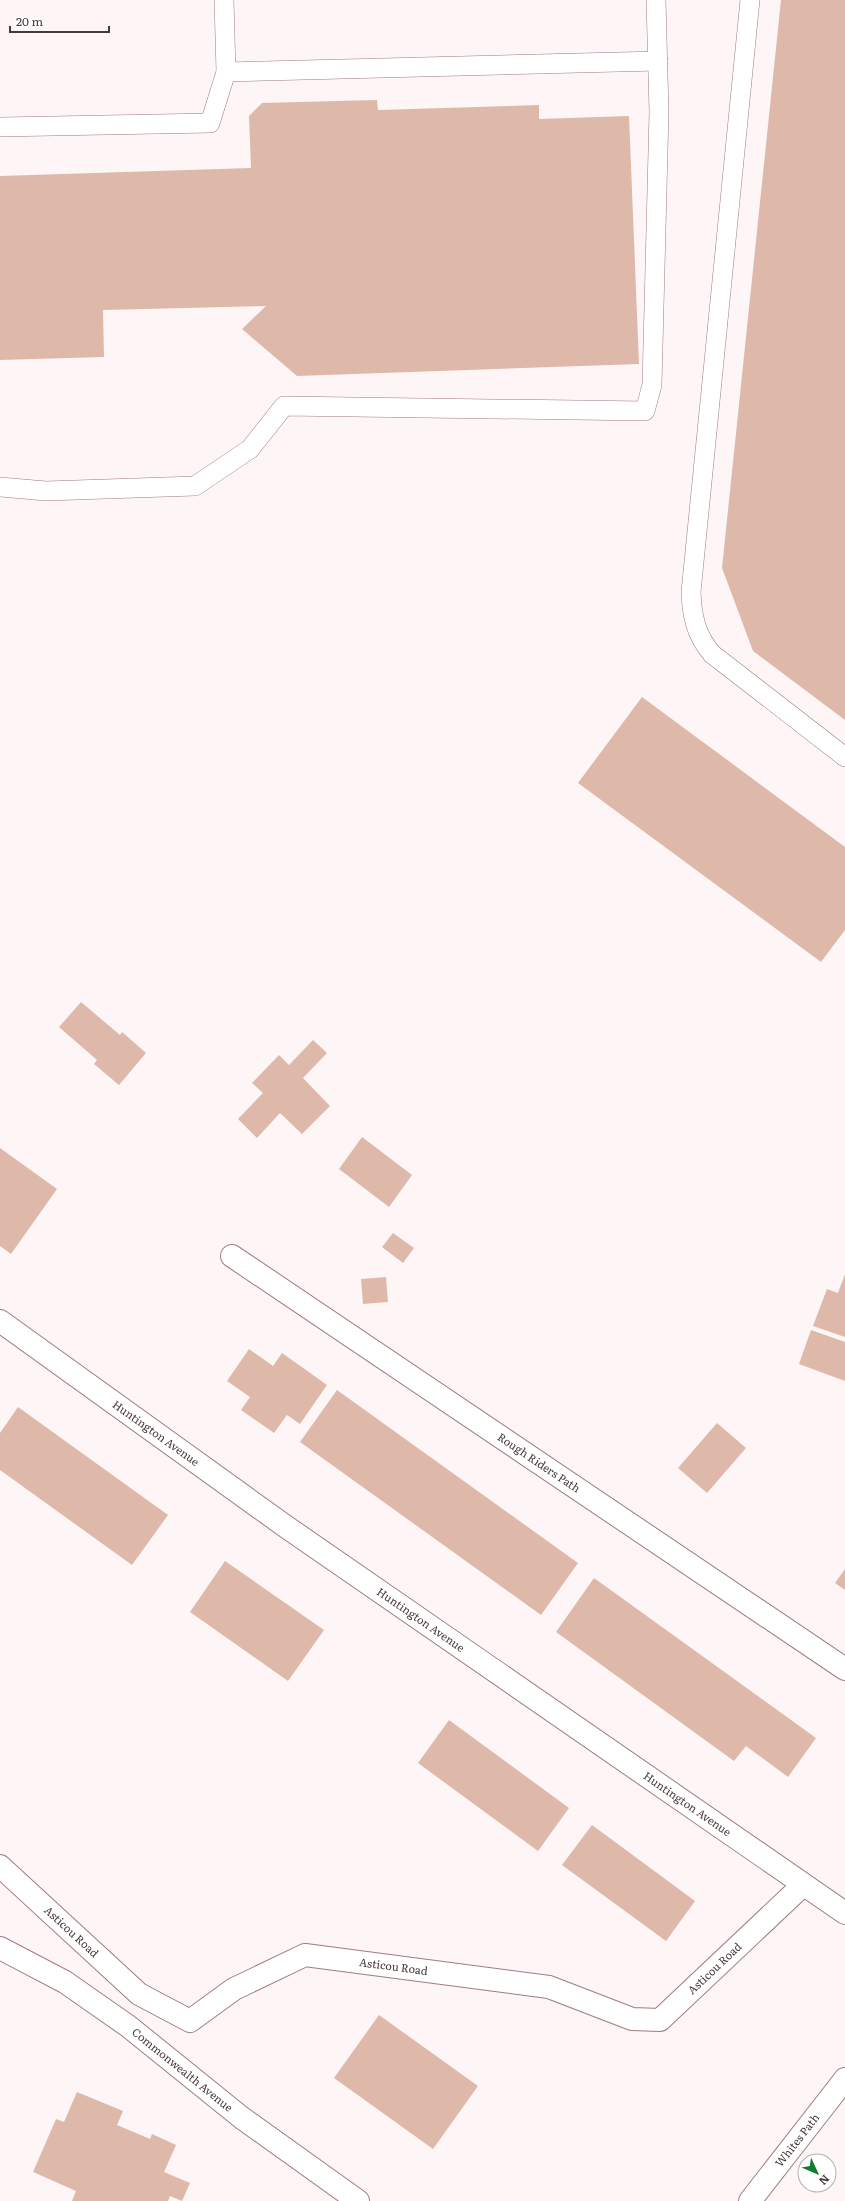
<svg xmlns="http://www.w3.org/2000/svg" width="845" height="2201" font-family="Literata,serif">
	<rect width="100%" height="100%" fill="#fef5f6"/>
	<g fill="#deb9aa">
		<polygon points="781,0 845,0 845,720 753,651 722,568"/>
		<polygon points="377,100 378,110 539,105 539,119 629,116 639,364 297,376 242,329 266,306 103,310 104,357 0,360 0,176 251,168 249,116 262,103"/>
		<polygon points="642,697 845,847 845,930 821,962 578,783"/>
		<polygon points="81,1002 120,1035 122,1032 146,1053 119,1085 94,1064 97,1060 59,1027"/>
		<polygon points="313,1040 327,1053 303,1078 330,1106 302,1134 280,1113 257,1138 238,1119 263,1093 252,1083 279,1055 289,1065"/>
		<polygon points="362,1137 412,1175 389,1207 339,1169"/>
		<polygon points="0,1148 57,1189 11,1254 0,1246"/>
		<polygon points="393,1233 414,1248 403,1263 382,1247"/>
		<polygon points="845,1274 845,1337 813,1326 827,1289 838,1293"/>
		<polygon points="386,1277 388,1302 363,1304 361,1279"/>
		<polygon points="811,1330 845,1342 845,1381 799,1364"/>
		<polygon points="249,1349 273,1366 282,1353 327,1385 300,1424 287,1415 274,1433 241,1410 250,1397 227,1381"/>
		<polygon points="337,1390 578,1563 541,1615 300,1442"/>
		<polygon points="18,1407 168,1515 132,1565 0,1470 0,1433"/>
		<polygon points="717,1423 746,1448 707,1493 678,1468"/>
		<polygon points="225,1561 324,1630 288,1681 190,1612"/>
		<polygon points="845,1569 845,1590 835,1583"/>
		<polygon points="594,1578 816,1738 788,1777 746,1746 734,1761 556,1632"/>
		<polygon points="449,1720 569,1808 538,1851 418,1763"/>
		<polygon points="592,1825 695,1901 666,1941 562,1865"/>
		<polygon points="379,2015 478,2086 433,2149 334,2078"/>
		<polygon points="77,2092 123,2111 117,2125 150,2139 152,2134 176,2145 164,2172 190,2183 182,2201 170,2196 168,2201 72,2201 76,2191 33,2172 56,2119 64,2122"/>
	</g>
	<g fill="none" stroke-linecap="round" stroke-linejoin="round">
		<defs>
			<g id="service">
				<path d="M750,0L691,592C692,617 696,635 712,654L845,757"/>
				<polyline points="226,72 658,61"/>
				<polyline points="0,127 210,123 226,72 224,0"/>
				<polyline points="0,487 46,491 195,486 250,449 284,406 645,411 652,385 659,112 656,0"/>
			</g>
			<g id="minor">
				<path id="s1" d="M232,1256L845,1669"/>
				<path id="s2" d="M0,1321L285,1526L845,1913"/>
				<path id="s3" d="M0,1866L139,1994L190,2021L234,1989L305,1955L549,1987L632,2019L660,2020L803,1885"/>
				<path id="s4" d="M0,1948L65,1982L128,2026L242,2118L358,2201"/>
			</g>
			<g id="tertiary">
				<path id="s5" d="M750,2201L845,2079"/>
			</g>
		</defs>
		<use href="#service" stroke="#a17c7d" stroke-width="20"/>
		<use href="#minor" stroke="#a17c7d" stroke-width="24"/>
		<use href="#tertiary" stroke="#a17c7d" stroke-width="24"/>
		<use href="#service" stroke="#fff" stroke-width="19"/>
		<use href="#minor" stroke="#fff" stroke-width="22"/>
		<use href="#tertiary" stroke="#fff" stroke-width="22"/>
	</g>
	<g text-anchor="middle" stroke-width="3" stroke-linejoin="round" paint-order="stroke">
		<g font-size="11" fill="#483839" stroke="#fff">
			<text dy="4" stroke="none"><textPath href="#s2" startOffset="192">Huntington Avenue</textPath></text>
			<text dy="4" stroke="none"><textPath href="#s1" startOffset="370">Rough Riders Path</textPath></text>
			<text dy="4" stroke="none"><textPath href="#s2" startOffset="516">Huntington Avenue</textPath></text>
			<text dy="4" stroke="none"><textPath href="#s2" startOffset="840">Huntington Avenue</textPath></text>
			<text dy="4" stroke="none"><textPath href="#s3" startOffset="97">Asticou Road</textPath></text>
			<text dy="4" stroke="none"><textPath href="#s3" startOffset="469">Asticou Road</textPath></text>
			<text dy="4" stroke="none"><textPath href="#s3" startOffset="818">Asticou Road</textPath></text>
			<text dy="4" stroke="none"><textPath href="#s4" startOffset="220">Commonwealth Avenue</textPath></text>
			<text dy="4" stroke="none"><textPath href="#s5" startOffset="77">Whites Path</textPath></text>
		</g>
	</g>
	<g transform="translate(817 2173) rotate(134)"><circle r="19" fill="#ffffff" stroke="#b6afb0"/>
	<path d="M0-3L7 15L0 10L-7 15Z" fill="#107c31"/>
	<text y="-6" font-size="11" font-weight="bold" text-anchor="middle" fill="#483839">N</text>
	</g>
	<path d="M10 26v6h99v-6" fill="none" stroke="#483839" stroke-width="2"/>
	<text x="16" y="26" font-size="12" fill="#483839" stroke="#ffffff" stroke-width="3" paint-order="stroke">20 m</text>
</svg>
